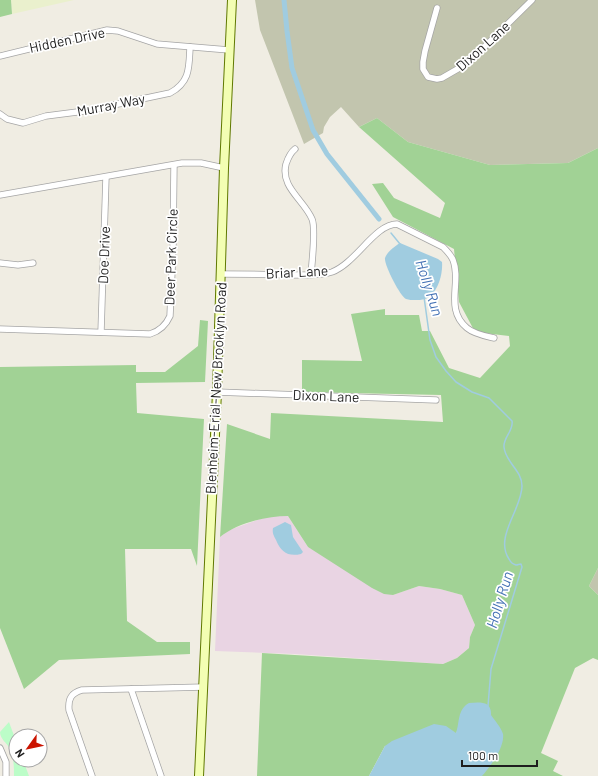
<svg xmlns="http://www.w3.org/2000/svg" width="598" height="776" font-family="Barlow,sans-serif">
	<rect width="100%" height="100%" fill="#f0ede3"/>
	<polygon fill="#e9d4e3" points="275,516 288,516 308,547 393,595 419,586 440,589 462,595 475,625 470,637 469,648 457,658 443,664 295,654 215,651 220,537 229,530 263,518"/>
	<g fill="#c2c5ae">
		<polygon points="255,0 598,0 598,148 568,163 490,165 408,142 377,118 359,127 341,107 330,117 324,127 323,133 304,144 260,30"/>
		<polygon points="598,568 598,595 589,586"/>
	</g>
	<polygon fill="#eaf0cd" points="11,0 74,0 12,14"/>
	<g fill="#a1d295">
		<polygon points="0,0 11,0 12,14 0,17"/>
		<path d="M377,118L408,142L490,165L568,163L598,148V568L589,586L598,595V660L593,658L575,668L541,753L558,761L553,771L563,776H482L466,706L456,734L385,746L369,776H257L262,653L443,664L457,658L469,648L470,637L475,625L462,595L440,589L419,586L393,595L384,594L372,588L308,547L288,516C266,516 237,523 220,537L227,424L270,439L271,413L443,422L441,395L302,392V360L362,361L351,314L385,309V315H419L422,331H430L449,368L480,378L510,346L509,336L475,332L459,302L454,249L393,217L372,184L383,183L394,198L440,218L445,203L359,127Z"/>
		<polygon points="200,320 208,321 205,382 136,383 137,413 204,419 197,566 191,549 125,549 127,621 157,642 190,642 190,654 59,660 24,689 0,628 0,367 136,365 136,372 165,372 198,346"/>
	</g>
	<path fill="#bcfdc8" d="M9,722L16,741V760H23L29,776H14C14,767 14,758 10,749C7,743 0,739 0,732Z"/>
	<g fill="#a0cce0">
		<path d="M400,243L438,259L442,262C443,274 438,294 425,299C422,300 418,300 415,300C412,300 409,300 406,299C400,296 384,265 385,258C387,252 395,246 400,243Z"/>
		<path d="M285,522L291,525L293,537L303,552L301,554C288,557 281,552 276,540C274,536 272,533 273,528Z"/>
		<path d="M469,703C480,702 492,701 491,715C495,721 501,727 503,734C505,747 490,767 482,776H369L385,746L392,741L434,724L446,726L456,733C460,722 457,710 469,703Z"/>
	</g>
	<g fill="none" stroke-linecap="round" stroke-linejoin="round">
		<g stroke="#a0cce0" stroke-width="1.5">
			<polyline points="391,233 400,244"/>
			<path d="M424,297L430,340L436,357L446,371L456,382L472,392L489,398L512,421C514,430 503,438 504,447C505,462 522,470 522,486C522,509 494,537 509,559C510,561 512,564 516,565C518,565 519,564 521,564L522,567L491,669L488,706"/>
		</g>
		<polyline stroke="#a0cce0" stroke-width="5" points="284,0 287,31 292,68 313,130 327,154 379,219"/>
		<defs>
			<g id="street">
				<polyline points="437,8 425,51 423,62 423,69 428,77 437,79 442,78 468,63 532,0"/>
				<polyline points="0,56 107,30 118,31 157,44 229,50"/>
				<path d="M0,114L7,119L23,123L46,116L85,111L170,93C190,82 189,68 190,47"/>
				<path d="M295,149C290,153 288,158 286,164C280,187 304,200 312,219C316,228 312,263 311,274"/>
				<polyline points="0,195 182,163 201,163 224,168"/>
				<polyline points="0,263 18,265 33,263"/>
				<path d="M221,274C244,274 267,274 289,275C303,275 320,276 332,272C356,263 375,224 397,224L443,247C447,251 451,255 453,260C462,282 444,309 467,328C474,334 485,336 494,338"/>
				<path d="M0,329L150,334C160,331 166,325 170,316L173,249L174,165"/>
				<polyline points="101,332 106,177"/>
				<polyline points="217,392 436,400"/>
				<polyline points="131,689 161,776"/>
				<polyline points="0,748 6,762 6,776"/>
				<path d="M92,776L69,710C68,699 71,693 82,690L204,687"/>
			</g>
			<polyline id="secondary" points="199,776 217,392 224,168 232,0"/>
		</defs>
		<use href="#street" stroke="#a5a5a5" stroke-width="7"/>
		<use href="#secondary" stroke="#607900" stroke-width="10"/>
		<use href="#street" stroke="#fff" stroke-width="5.5"/>
		<use href="#secondary" stroke="#f3feb3" stroke-width="8"/>
	</g>
	<g text-anchor="middle" stroke-width="3.5" stroke-linejoin="round" paint-order="stroke">
		<g font-size="14" fill="#1e1e1e" stroke="#fff">
			<text transform="translate(67 40) rotate(-12)" y="5">Hidden Drive</text>
			<text transform="translate(483 46) rotate(-42)" y="5">Dixon Lane</text>
			<text transform="translate(111 105) rotate(-11)" y="5">Murray Way</text>
			<text transform="translate(104 255) rotate(-88)" y="5">Doe Drive</text>
			<text transform="translate(171 257) rotate(-88)" y="5">Deer Park Circle</text>
			<text transform="translate(297 272) rotate(-3)" y="5">Briar Lane</text>
			<text transform="translate(216 388) rotate(-87)" y="5">Blenheim-Erial-New Brooklyn Road</text>
			<text transform="translate(326 396) rotate(2)" y="5">Dixon Lane</text>
		</g>
		<g font-size="15" font-style="italic" fill="#4371b4" stroke="#fff">
			<text transform="translate(429 288) rotate(72)" y="5">Holly Run</text>
			<text transform="translate(500 600) rotate(-73)" y="5">Holly Run</text>
		</g>
	</g>
	<g transform="translate(28 748) rotate(237)"><circle r="19" fill="#ffffff" stroke="#a5a5a5"/>
	<path d="M0-3L7 15L0 10L-7 15Z" fill="#cb1400"/>
	<text y="-6" font-size="11" font-weight="bold" text-anchor="middle" fill="#1e1e1e">N</text>
	</g>
	<path d="M462 760v6h75v-6" fill="none" stroke="#1e1e1e" stroke-width="2"/>
	<text x="468" y="760" font-size="12" fill="#1e1e1e" stroke="#ffffff" stroke-width="3" paint-order="stroke">100 m</text>
</svg>
